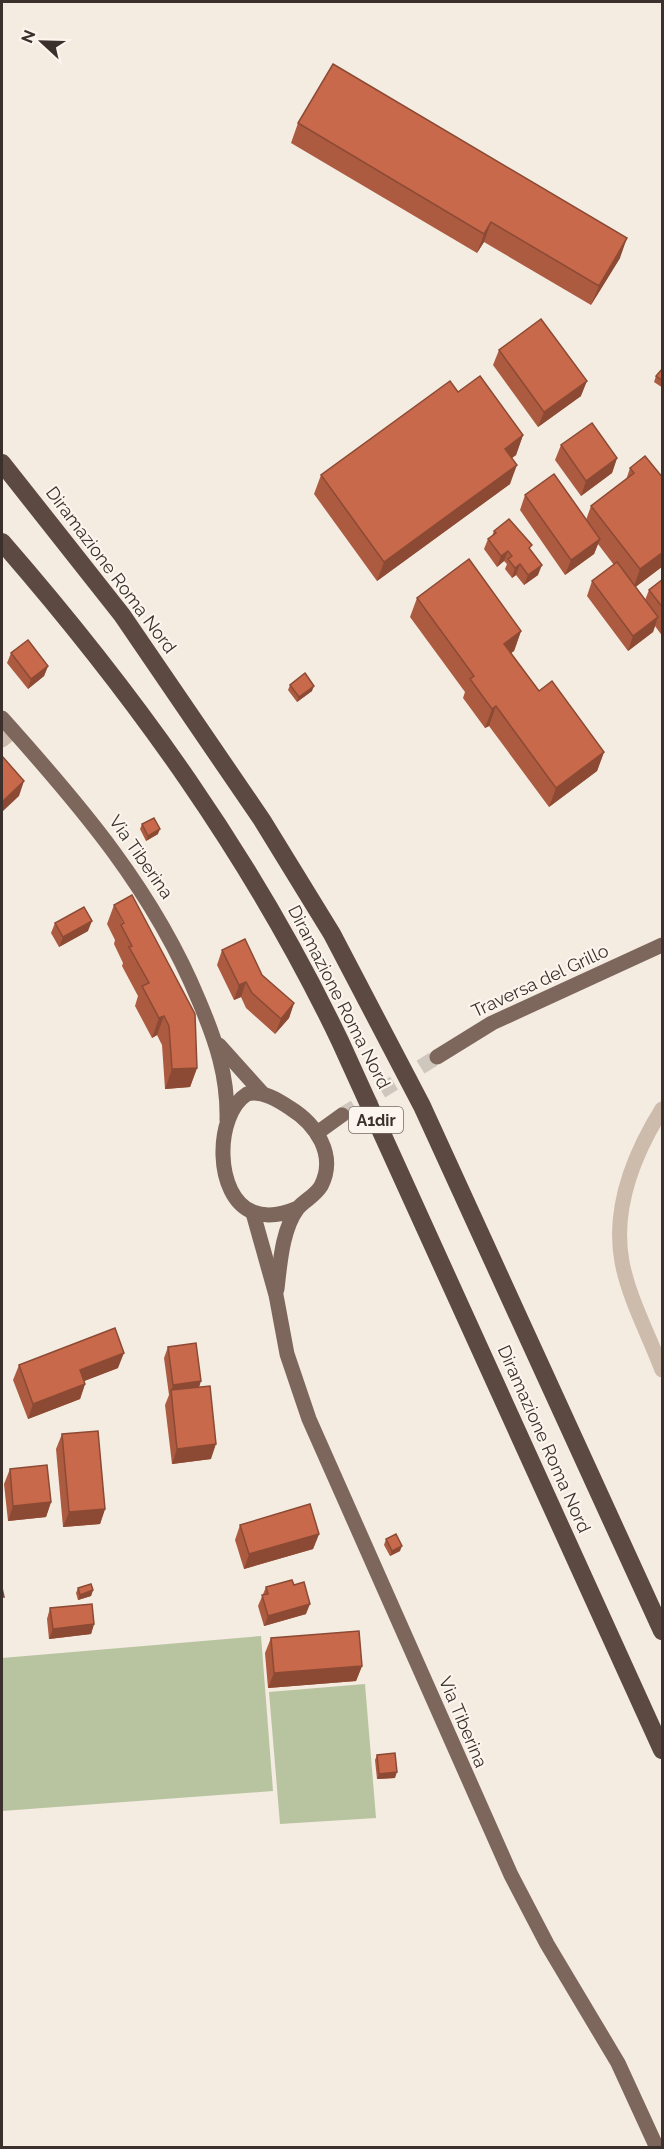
<svg xmlns="http://www.w3.org/2000/svg" width="664" height="2149" font-family="Raleway,sans-serif">
	<rect width="100%" height="100%" fill="#f4ebe1"/>
	<g fill="#b8c4a0">
		<polygon points="261,1636 273,1791 2,1811 2,1658"/>
		<polygon points="365,1684 376,1818 280,1824 269,1692"/>
	</g>
	<g fill="none" stroke-linecap="round" stroke-linejoin="round">
		<polyline stroke="#cfc6bd" stroke-width="15" stroke-dasharray="15 8" stroke-linecap="butt" points="342,1115 437,1057"/>
		<g stroke="#cdbbac" stroke-width="15">
			<polyline points="2,740 13,731"/>
			<path d="M662,1109C634,1154 612,1208 622,1262C629,1299 649,1335 662,1370"/>
		</g>
		<g stroke="#7d675c" stroke-width="15">
			<path d="M2,718C80,805 154,891 199,1001C216,1041 228,1076 227,1120"/>
			<polyline points="219,1045 263,1094"/>
			<polyline points="437,1057 492,1023 662,945"/>
			<polyline points="317,1133 342,1115"/>
			<polyline points="253,1213 276,1295 287,1354 309,1419 511,1875 547,1944 618,2063 657,2148"/>
			<path d="M277,1289C280,1264 282,1229 298,1208C305,1200 315,1196 321,1186C337,1155 316,1124 290,1108C278,1100 262,1090 247,1094C214,1115 214,1197 253,1212C268,1218 284,1214 298,1208"/>
		</g>
		<g stroke="#5c4a42" stroke-width="18">
			<polyline points="2,463 122,615 262,820 332,934 422,1106 662,1631"/>
			<path d="M2,542C135,695 252,857 340,1041L662,1750"/>
		</g>
	</g>
	<g fill="#ac5a40">
		<polygon points="298,123 620,258 591,305 484,242 477,253 291,143"/>
		<polygon points="499,350 581,396 538,427 493,365"/>
		<polygon points="663,368 663,388 654,382 656,376"/>
		<polygon points="458,392 523,435 516,455 512,458 510,484 377,581 314,494 321,475"/>
		<polygon points="561,445 617,458 612,473 581,496 555,460"/>
		<polygon points="630,468 663,478 663,566 635,587 645,600 649,590 663,579 663,637 655,626 653,632 628,651 587,596 592,581 614,565 598,544 594,554 565,575 520,510 525,495 586,520 591,506 626,480"/>
		<polygon points="494,531 530,550 538,575 524,585 516,575 512,578 505,569 507,564 504,561 497,567 484,549 488,539 492,536"/>
		<polygon points="417,598 521,631 514,651 511,653 539,691 604,752 597,771 549,807 489,726 485,728 463,698 465,692 410,617"/>
		<polygon points="11,653 48,666 44,676 28,689 7,663"/>
		<polygon points="290,685 312,691 297,702 288,690"/>
		<polygon points="142,824 158,834 146,841 140,829"/>
		<polygon points="114,905 197,1068 190,1087 165,1089 162,1045 157,1035 152,1038 135,1006 138,996 122,966 123,963 114,944 115,940 107,924"/>
		<polygon points="55,923 88,931 59,947 51,933"/>
		<polygon points="222,950 262,975 294,1003 289,1018 275,1034 246,1008 241,997 234,1000 217,965"/>
		<polygon points="168,1347 199,1387 211,1459 172,1464 165,1405 169,1395 164,1358"/>
		<polygon points="19,1365 118,1368 84,1381 85,1384 80,1399 28,1419 13,1380"/>
		<polygon points="62,1434 105,1509 100,1524 63,1527 56,1449"/>
		<polygon points="10,1469 51,1502 46,1517 8,1521 4,1484"/>
		<polygon points="240,1525 319,1534 313,1549 244,1569 235,1540"/>
		<polygon points="386,1539 400,1551 390,1556 384,1545"/>
		<polygon points="266,1587 306,1614 264,1626 258,1606"/>
		<polygon points="78,1588 93,1590 91,1596 78,1600 76,1593"/>
		<polygon points="50,1608 94,1624 91,1634 49,1639 47,1619"/>
		<polygon points="271,1638 362,1666 356,1681 268,1688 265,1653"/>
		<polygon points="377,1755 395,1778 377,1779 375,1760"/>
	</g>
	<g fill="#8c4a34">
		<polygon points="491,222 484,242 477,253 484,234"/>
		<polygon points="627,238 620,258 591,305 599,286"/>
		<polygon points="587,381 581,396 538,427 544,412"/>
		<polygon points="523,435 516,455 498,468 505,449"/>
		<polygon points="617,458 612,473 581,496 586,481"/>
		<polygon points="517,465 510,484 377,581 384,562"/>
		<polygon points="600,539 594,554 565,575 571,560"/>
		<polygon points="508,551 504,561 497,567 501,556"/>
		<polygon points="663,552 663,566 633,589 640,569"/>
		<polygon points="520,564 516,575 512,578 515,568"/>
		<polygon points="542,565 538,575 524,585 528,575"/>
		<polygon points="658,617 653,632 628,651 633,636"/>
		<polygon points="521,631 514,651 497,663 504,644"/>
		<polygon points="48,666 44,676 28,689 31,679"/>
		<polygon points="314,686 312,691 297,702 299,697"/>
		<polygon points="496,706 489,726 485,728 492,709"/>
		<polygon points="604,752 597,771 549,807 556,788"/>
		<polygon points="24,781 19,796 2,812 2,802"/>
		<polygon points="160,829 158,834 146,841 148,836"/>
		<polygon points="92,921 88,931 59,947 63,937"/>
		<polygon points="246,982 241,997 234,1000 239,985"/>
		<polygon points="294,1003 289,1018 275,1034 281,1019"/>
		<polygon points="164,1016 157,1035 152,1038 159,1018"/>
		<polygon points="197,1068 190,1087 165,1089 172,1069"/>
		<polygon points="124,1353 118,1368 74,1385 80,1370"/>
		<polygon points="201,1381 198,1391 171,1391 173,1385"/>
		<polygon points="85,1384 80,1399 28,1419 33,1404"/>
		<polygon points="216,1444 211,1459 172,1464 177,1449"/>
		<polygon points="51,1502 46,1517 8,1521 13,1506"/>
		<polygon points="105,1509 100,1524 63,1527 69,1512"/>
		<polygon points="319,1534 313,1549 244,1569 249,1554"/>
		<polygon points="402,1546 400,1551 390,1556 392,1551"/>
		<polygon points="93,1590 91,1596 78,1600 80,1595"/>
		<polygon points="310,1604 306,1614 264,1626 268,1616"/>
		<polygon points="94,1624 91,1634 49,1639 53,1629"/>
		<polygon points="362,1666 356,1681 268,1688 274,1673"/>
		<polygon points="397,1772 395,1778 377,1779 379,1774"/>
	</g>
	<g fill="#c8694b" stroke="#8c4a34" stroke-width="1.5">
		<polygon points="333,64 627,238 599,286 491,222 484,234 298,123"/>
		<polygon points="541,319 587,381 544,412 499,350"/>
		<polygon points="663,368 663,381 656,376"/>
		<polygon points="480,376 523,435 505,449 517,465 384,562 321,475 450,381 458,392"/>
		<polygon points="592,423 617,458 586,481 561,445"/>
		<polygon points="645,456 663,478 663,552 640,569 591,506 634,473 630,468"/>
		<polygon points="554,474 600,539 571,560 525,495"/>
		<polygon points="509,519 532,545 529,548 542,565 528,575 520,564 515,568 508,559 512,556 508,551 501,556 488,539 496,533 494,531"/>
		<polygon points="469,559 521,631 504,644 539,691 552,681 604,752 556,788 496,706 492,709 470,679 474,676 417,598"/>
		<polygon points="617,562 658,617 633,636 592,581"/>
		<polygon points="663,579 663,608 649,590"/>
		<polygon points="28,640 48,666 31,679 11,653"/>
		<polygon points="305,673 314,686 299,697 290,685"/>
		<polygon points="2,756 24,781 2,802"/>
		<polygon points="154,818 160,829 148,836 142,824"/>
		<polygon points="132,895 195,1014 197,1068 172,1069 169,1026 164,1016 159,1018 142,986 149,983 129,947 132,946 121,925 124,923 114,905"/>
		<polygon points="84,907 92,921 63,937 55,923"/>
		<polygon points="245,939 262,975 294,1003 281,1019 252,993 246,982 239,985 222,950"/>
		<polygon points="115,1328 124,1353 80,1370 85,1384 33,1404 19,1365"/>
		<polygon points="196,1343 201,1381 173,1385 168,1347"/>
		<polygon points="210,1386 216,1444 177,1449 171,1390"/>
		<polygon points="98,1431 105,1509 69,1512 62,1434"/>
		<polygon points="47,1465 51,1502 13,1506 10,1469"/>
		<polygon points="310,1504 319,1534 249,1554 240,1525"/>
		<polygon points="396,1534 402,1546 392,1551 386,1539"/>
		<polygon points="292,1580 294,1585 304,1582 310,1604 268,1616 262,1595 268,1594 266,1587"/>
		<polygon points="91,1584 93,1590 80,1595 78,1588"/>
		<polygon points="2,1588 4,1597 2,1597"/>
		<polygon points="92,1604 94,1624 53,1629 50,1608"/>
		<polygon points="359,1631 362,1666 274,1673 271,1638"/>
		<polygon points="395,1753 397,1772 379,1774 377,1755"/>
	</g>
	<g text-anchor="middle" stroke-width="4.5" stroke-linejoin="round" paint-order="stroke">
		<rect fill="#fbf5ee" stroke="#756b66" stroke-width="1.5" x="349" y="1107" width="54" height="26" rx="4.5"/>
		<g font-size="16" font-weight="bold" fill="#3b302b">
			<text x="376" y="1126">A1dir</text>
		</g>
		<g font-size="18" fill="#3b302b" stroke="#fbf5ee">
			<text transform="translate(111 570) rotate(53)" y="6">Diramazione Roma Nord</text>
			<text transform="translate(141 857) rotate(55)" y="6">Via Tiberina</text>
			<text transform="translate(540 981) rotate(-25)" y="6">Traversa del Grillo</text>
			<text transform="translate(339 997) rotate(63)" y="6">Diramazione Roma Nord</text>
			<text transform="translate(544 1439) rotate(66)" y="6">Diramazione Roma Nord</text>
			<text transform="translate(463 1722) rotate(67)" y="6">Via Tiberina</text>
		</g>
	</g>
	<rect width="664" height="2149" fill="none" stroke="#3b302b" stroke-width="6"/>
	<g transform="translate(42 42) rotate(292)" stroke="#fbf5ee" stroke-width="4.5" paint-order="stroke">
	<path d="M0-4.5L10 22L0 15L-10 22Z" fill="#3b302b"/>
	<text y="-9" font-size="16" font-weight="bold" text-anchor="middle" fill="#3b302b">N</text>
	</g>
</svg>
